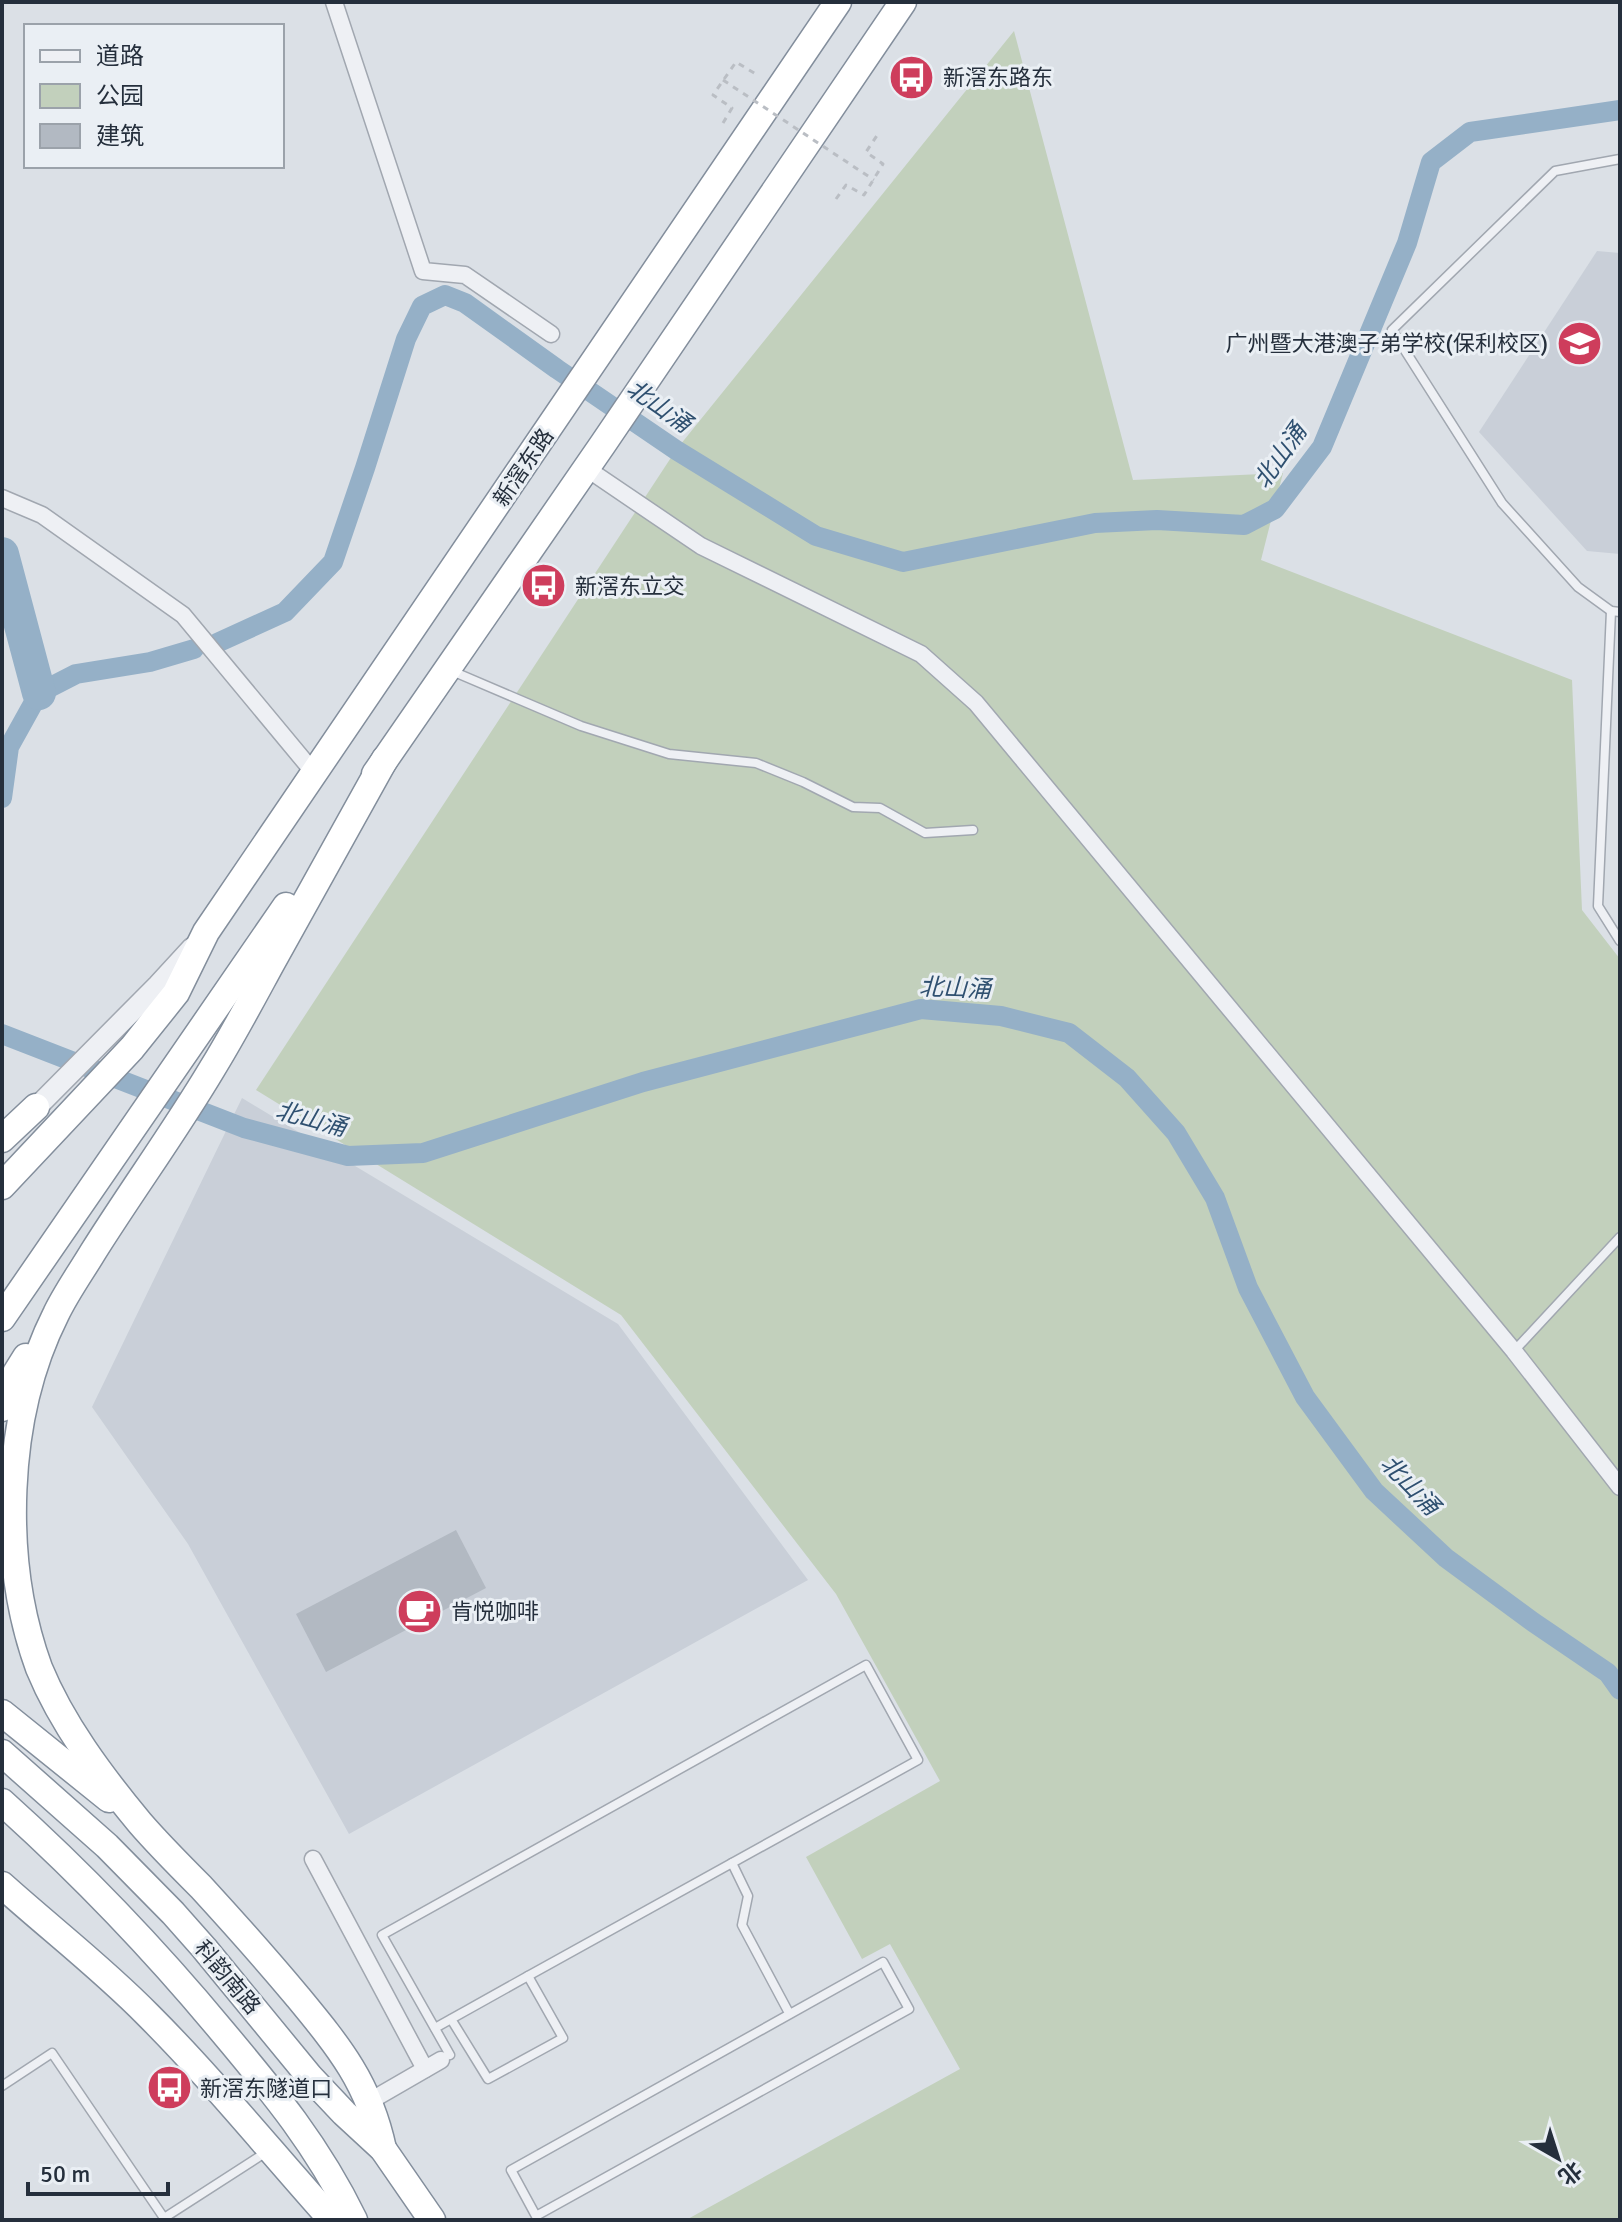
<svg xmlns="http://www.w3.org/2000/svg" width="1622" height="2222" font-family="Signika,'Noto Sans SC',sans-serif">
	<rect width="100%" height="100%" fill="#dbe0e6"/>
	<g fill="#c9cfd8">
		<polygon points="1597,251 1620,253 1620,554 1587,551 1479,432"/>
		<polygon points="242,1098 618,1324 808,1580 349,1834 188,1544 92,1407"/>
	</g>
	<polygon fill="#c2d0bc" points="1014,31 1133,480 1283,473 1261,560 1572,680 1582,910 1620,959 1620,2220 686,2220 960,2069 890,1944 862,1959 806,1857 940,1781 836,1594 621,1315 256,1090 676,450"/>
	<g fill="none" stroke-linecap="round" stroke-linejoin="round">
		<g stroke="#95b0c7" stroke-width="20">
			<polyline points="217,643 285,612 333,562 365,468 406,339 422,306 445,295 465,303 557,369 676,450 816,536 903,562 1095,523 1157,520 1244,525 1275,509 1322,447 1407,243 1431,162 1470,132 1620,110"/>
			<polyline points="2,798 9,747 39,693 76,674 150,662 194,649"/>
			<polyline points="2,1034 244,1128 348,1156 423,1153 643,1082 921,1009 1001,1016 1069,1033 1127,1078 1176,1133 1215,1198 1248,1288 1305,1397 1374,1491 1446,1558 1533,1622 1608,1673 1620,1690"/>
		</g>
		<polyline stroke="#95b0c7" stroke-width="34" points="2,554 39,693"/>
	</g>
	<polygon fill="#b2b9c2" points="456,1530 486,1588 326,1672 296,1614"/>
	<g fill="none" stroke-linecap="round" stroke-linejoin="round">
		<defs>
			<g id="service">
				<polyline points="1620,159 1555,171 1392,330 1502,503 1578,587 1611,611 1620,612"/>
				<polyline points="1611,611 1598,906 1620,941"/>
				<polyline points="452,671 581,726 669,754 756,763 803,782 853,807 880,808 925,833 973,830"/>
				<polyline points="1515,1350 1620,1237"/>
				<polyline points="732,1863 748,1896 742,1925 789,2013"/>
				<polygon points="883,1962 909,2009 536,2216 511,2170"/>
				<polyline points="435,2028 528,1976 563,2038 488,2079 451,2019"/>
				<polyline points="450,2055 382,1935 866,1665 918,1760 528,1976"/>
				<polyline points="2,2086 52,2053 164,2218 268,2151"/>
			</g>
			<g id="minor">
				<polyline points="334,2 423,271 465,275 551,334"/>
				<polyline points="586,468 701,546 921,654 976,703 1514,1351 1620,1487"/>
				<polyline points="2,498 42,515 183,615 315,774"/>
				<polyline points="313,1859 425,2069"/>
				<polyline points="370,2101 441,2060"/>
			</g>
			<polyline id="tertiary" points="27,1117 158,985 192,948"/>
			<g id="trunk">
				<polyline points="375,774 603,444 903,2"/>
				<polyline points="2,1139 36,1107"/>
				<polyline points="2,1186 132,1048 176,993 206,932 838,2"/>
				<polyline points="2,1318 286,906"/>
				<polyline points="2,1408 16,1373 26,1357"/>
				<polyline points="2,1713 109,1799"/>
				<polyline points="2,1753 107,1846 173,1913 204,1948 310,2077 344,2113 383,2149 432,2220"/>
				<path d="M2,1802C81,1873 154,1949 222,2031C274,2093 318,2146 354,2220"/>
				<path d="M2,1885C51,1929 103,1969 148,2015C213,2080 271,2152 332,2220"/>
				<path d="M383,2149C369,2083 339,2047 297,1996C266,1959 234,1923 201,1887C180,1866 159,1845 140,1823C101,1776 62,1724 39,1668C0,1561 4,1417 56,1314C66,1293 81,1272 93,1252C132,1190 175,1131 212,1069C233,1035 252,999 271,964C309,895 347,827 385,759"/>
			</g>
		</defs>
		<use href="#service" stroke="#a1a7b0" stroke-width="11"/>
		<use href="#minor" stroke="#a1a7b0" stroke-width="19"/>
		<use href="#tertiary" stroke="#a1a7b0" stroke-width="23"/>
		<use href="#trunk" stroke="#838e9c" stroke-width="29"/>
		<g stroke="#babec4" stroke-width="3" stroke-dasharray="6 6" stroke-linecap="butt">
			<polyline points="723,123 732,108 713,95 736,62 759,76"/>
			<polyline points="836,199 846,185 864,195 883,164 866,152 878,134"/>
		</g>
		<use href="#service" stroke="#eef0f4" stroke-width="8"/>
		<use href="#minor" stroke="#eef0f4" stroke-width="16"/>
		<use href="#tertiary" stroke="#eef0f4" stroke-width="20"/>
		<use href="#trunk" stroke="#fff" stroke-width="26"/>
		<polyline stroke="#babec4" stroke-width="3" stroke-dasharray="6 6" stroke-linecap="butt" points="723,80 874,180"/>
	</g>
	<defs>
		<symbol id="bus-disc" viewBox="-11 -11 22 22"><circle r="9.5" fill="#ce3d5c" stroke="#eaeff4"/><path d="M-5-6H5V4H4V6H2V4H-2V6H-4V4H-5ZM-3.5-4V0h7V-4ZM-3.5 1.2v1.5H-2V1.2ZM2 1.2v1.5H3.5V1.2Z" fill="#fff"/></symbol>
		<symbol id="school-disc" viewBox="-11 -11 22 22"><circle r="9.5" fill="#ce3d5c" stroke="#eaeff4"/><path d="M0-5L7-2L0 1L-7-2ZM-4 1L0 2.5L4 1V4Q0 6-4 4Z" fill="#fff"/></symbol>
		<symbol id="cafe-disc" viewBox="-11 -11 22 22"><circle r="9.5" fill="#ce3d5c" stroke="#eaeff4"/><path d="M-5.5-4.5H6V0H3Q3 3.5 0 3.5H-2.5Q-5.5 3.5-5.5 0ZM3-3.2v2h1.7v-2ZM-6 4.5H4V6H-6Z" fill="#fff"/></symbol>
	</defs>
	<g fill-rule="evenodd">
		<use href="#bus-disc" x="886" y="52" width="51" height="51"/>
		<use href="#school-disc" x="1554" y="318" width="51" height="51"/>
		<use href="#bus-disc" x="518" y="560" width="51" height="51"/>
		<use href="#cafe-disc" x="394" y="1586" width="51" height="51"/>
		<use href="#bus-disc" x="144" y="2062" width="51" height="51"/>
	</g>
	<g text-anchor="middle" stroke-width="6" stroke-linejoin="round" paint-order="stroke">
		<g font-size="22" fill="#252f3c" stroke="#eaeff4" text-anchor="start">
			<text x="943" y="85">新滘东路东</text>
			<text x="1548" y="351" text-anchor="end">广州暨大港澳子弟学校(保利校区)</text>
			<text x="575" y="594">新滘东立交</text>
			<text x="451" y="1619">肯悦咖啡</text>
			<text x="200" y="2096">新滘东隧道口</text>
		</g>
		<g font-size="22" fill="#252f3c" stroke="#eaeff4">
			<text transform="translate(523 467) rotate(-56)" y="8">新滘东路</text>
			<text transform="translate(228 1977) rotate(50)" y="8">科韵南路</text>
		</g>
		<g font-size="24" font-style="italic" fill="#2f5070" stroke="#eaeff4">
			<text transform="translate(659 406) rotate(35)" y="8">北山涌</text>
			<text transform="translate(1280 456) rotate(-55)" y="8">北山涌</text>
			<text transform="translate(955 988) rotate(2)" y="8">北山涌</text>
			<text transform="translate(311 1119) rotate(15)" y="8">北山涌</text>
			<text transform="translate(1410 1485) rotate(46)" y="8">北山涌</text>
		</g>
	</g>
	<rect width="1622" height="2222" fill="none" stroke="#252f3c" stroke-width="8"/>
	<rect x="24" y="24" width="260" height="144" fill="#eaeff4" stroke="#9ba2aa" stroke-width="2"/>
	<rect x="40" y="50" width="40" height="12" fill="#eef0f4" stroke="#9ba2aa" stroke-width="2"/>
	<text x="96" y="64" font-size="24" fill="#252f3c">道路</text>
	<rect x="40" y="84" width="40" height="24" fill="#c2d0bc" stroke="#9ba2aa" stroke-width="2"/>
	<text x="96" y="104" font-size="24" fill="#252f3c">公园</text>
	<rect x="40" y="124" width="40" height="24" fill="#b2b9c2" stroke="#9ba2aa" stroke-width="2"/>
	<text x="96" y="144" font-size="24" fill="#252f3c">建筑</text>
	<g transform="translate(1558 2158) rotate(141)" stroke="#eaeff4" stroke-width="6" paint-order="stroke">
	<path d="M0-6L14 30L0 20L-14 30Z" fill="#252f3c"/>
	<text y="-12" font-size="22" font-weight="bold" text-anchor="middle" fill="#252f3c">北</text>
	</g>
	<path d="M28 2182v12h140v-12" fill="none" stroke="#252f3c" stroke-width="4"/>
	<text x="40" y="2182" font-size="24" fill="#252f3c" stroke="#eaeff4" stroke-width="6" paint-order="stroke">50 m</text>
</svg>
